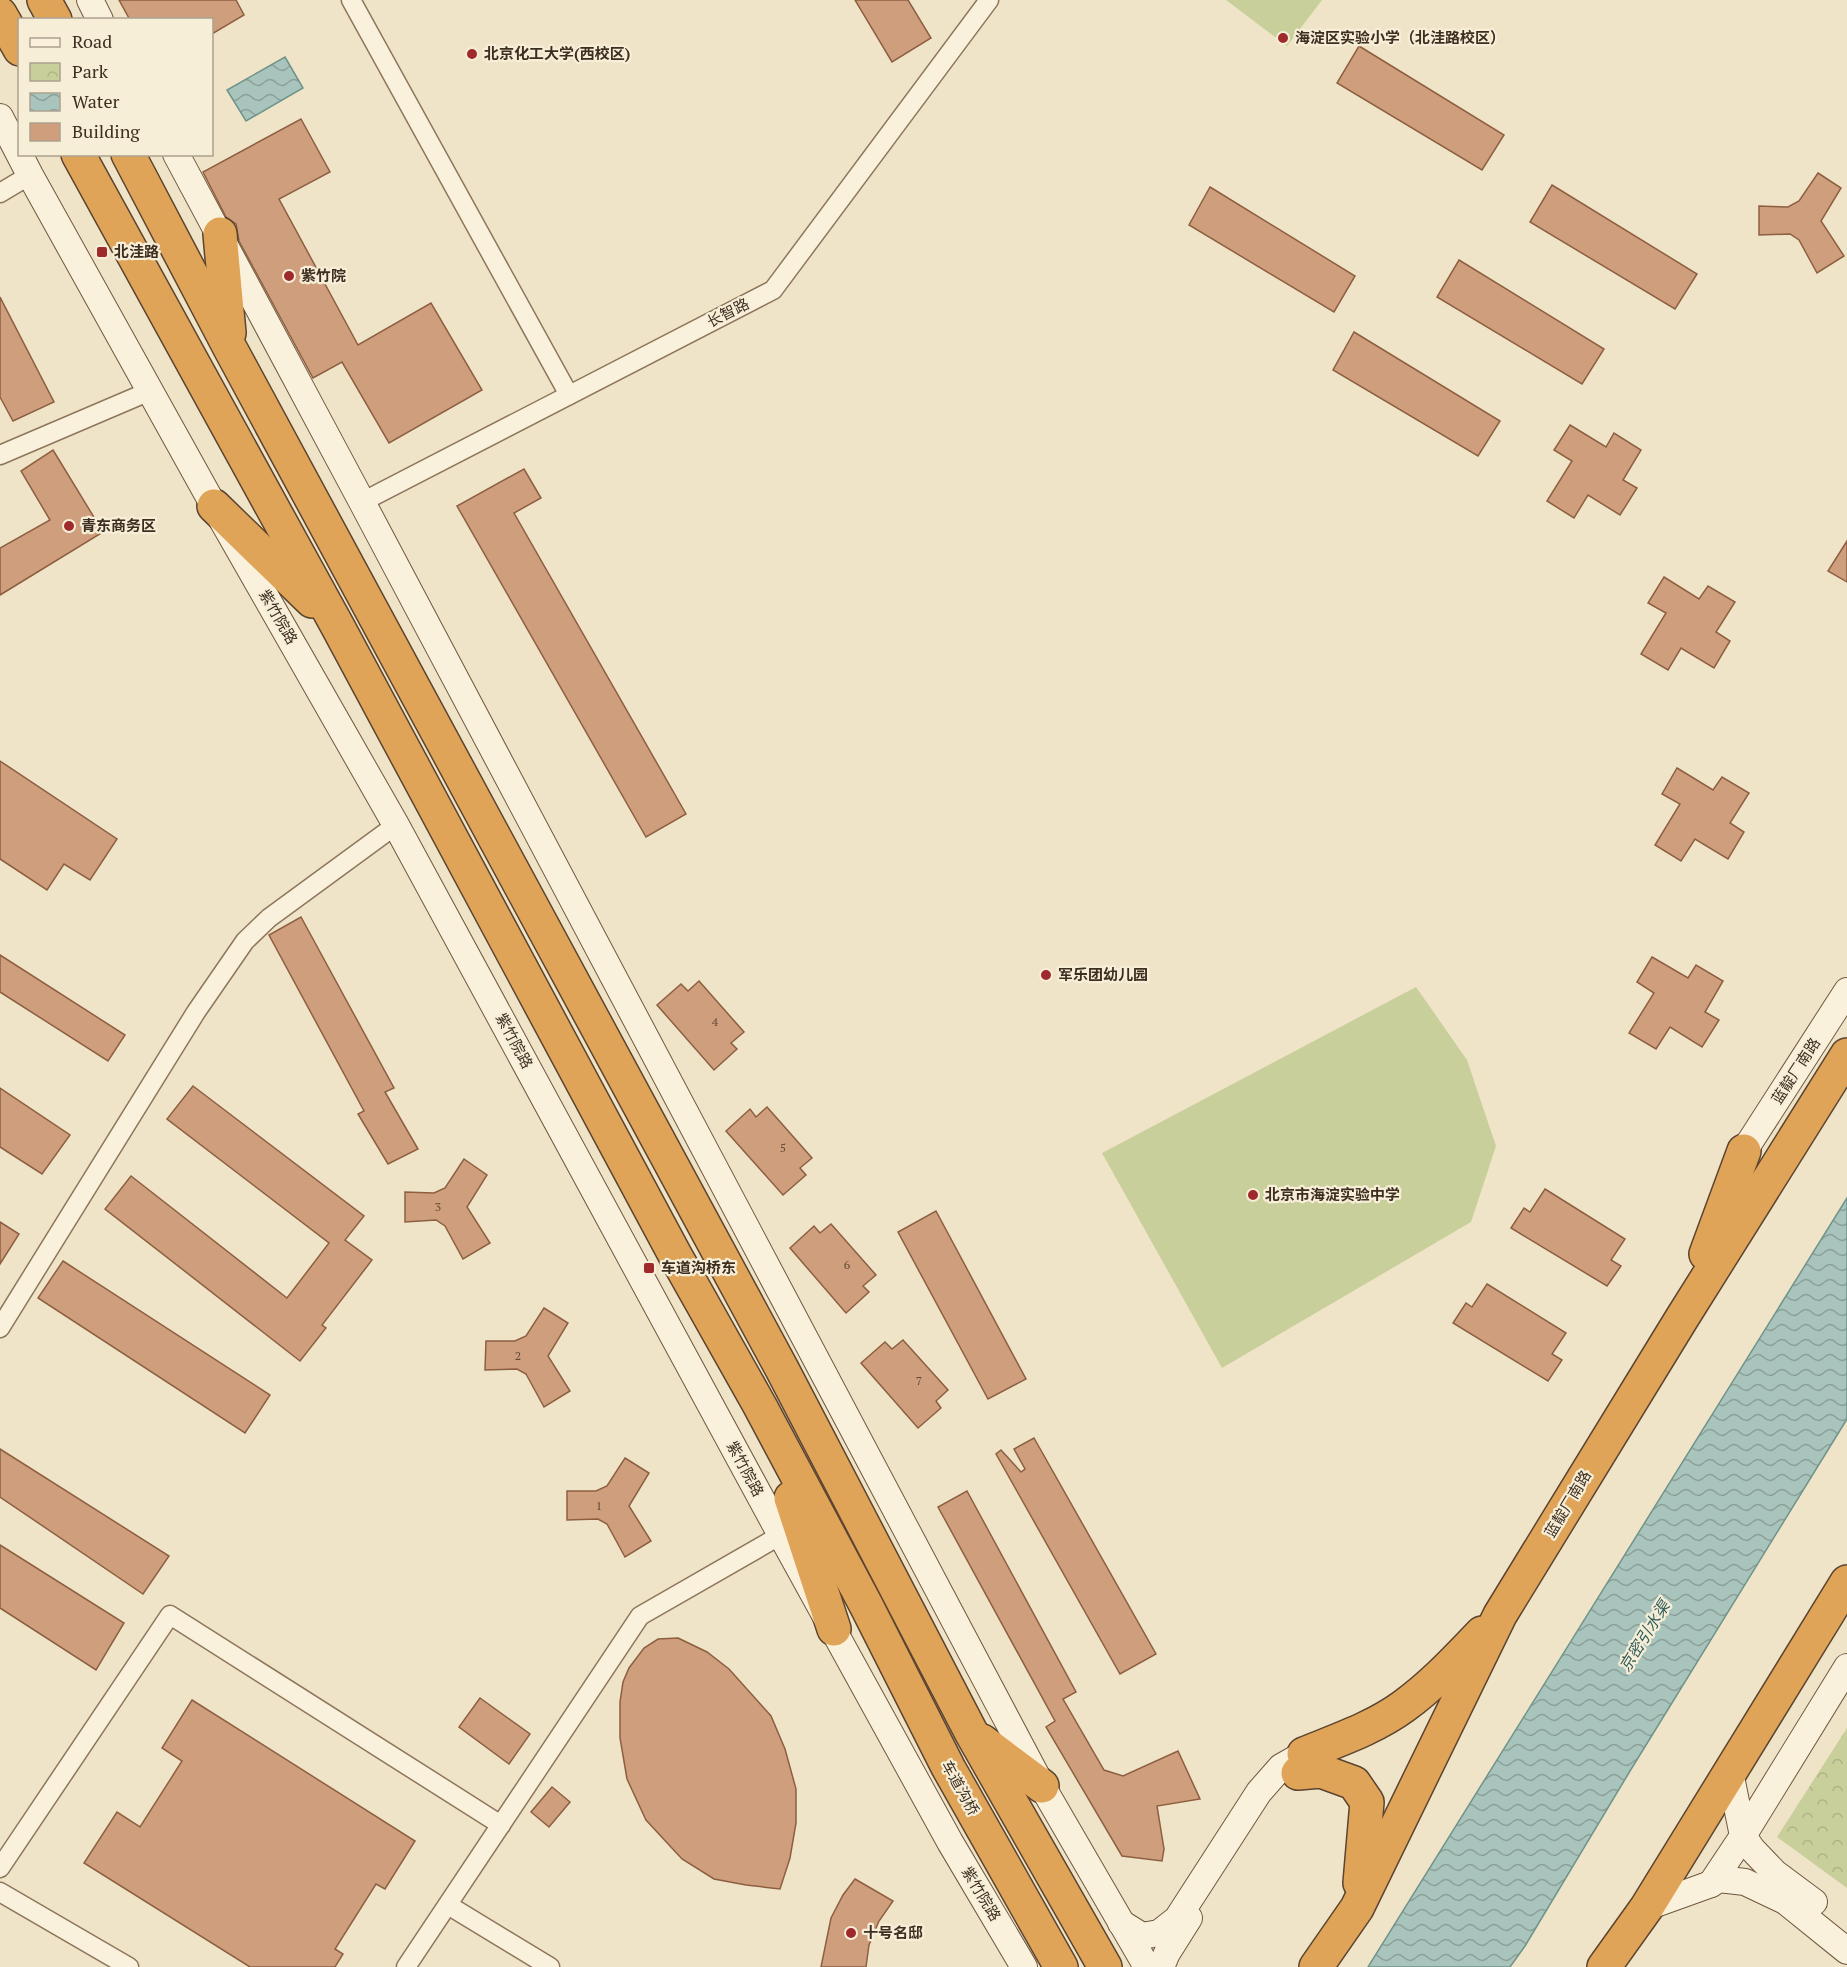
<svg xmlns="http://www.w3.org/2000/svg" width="1847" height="1967" font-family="'PT Serif','Noto Sans SC',serif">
	<defs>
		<pattern id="park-crowns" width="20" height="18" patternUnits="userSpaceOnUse" patternTransform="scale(1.5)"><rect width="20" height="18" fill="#c9cf9b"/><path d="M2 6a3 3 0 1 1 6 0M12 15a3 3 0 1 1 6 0" fill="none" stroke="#aeb285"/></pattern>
		<pattern id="water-waves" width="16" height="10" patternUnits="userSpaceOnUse" patternTransform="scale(1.5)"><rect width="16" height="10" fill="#a9c4bc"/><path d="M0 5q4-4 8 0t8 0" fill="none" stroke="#8ba098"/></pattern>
	</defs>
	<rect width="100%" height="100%" fill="#f0e4c8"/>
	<g fill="#c9cf9b">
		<polygon points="1226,0 1322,0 1287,46"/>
		<polygon points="1416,987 1467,1060 1496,1146 1471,1222 1222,1368 1102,1153"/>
	</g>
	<polygon fill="url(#park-crowns)" points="1847,1728 1847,1888 1777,1837"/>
	<g fill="url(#water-waves)" stroke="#6f938a" stroke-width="1.5">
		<polygon points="285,57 303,88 246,121 227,90"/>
		<polygon points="1847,1198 1847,1419 1630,1771 1525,1946 1510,1967 1368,1967"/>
	</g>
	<g fill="#cf9f7d" stroke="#8d5f41" stroke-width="1.5">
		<polygon points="119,0 236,0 244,15 212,34 212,20 130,20"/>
		<polygon points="855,0 908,0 931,38 892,62"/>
		<polygon points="1359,46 1504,135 1482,170 1337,83"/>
		<polygon points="301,119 330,172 279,199 358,345 431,303 482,390 389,443 342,362 313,378 239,241 236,224 226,217 203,172"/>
		<polygon points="1818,173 1841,188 1821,221 1844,256 1817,273 1799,240 1790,234 1759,235 1759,206 1788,207 1799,201"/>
		<polygon points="1552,185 1697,274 1675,309 1530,222"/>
		<polygon points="1210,187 1355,276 1334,312 1189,225"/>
		<polygon points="1459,260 1604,349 1582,384 1437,297"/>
		<polygon points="0,297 54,402 13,421 0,397"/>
		<polygon points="1354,332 1500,421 1478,456 1333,370"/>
		<polygon points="1570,425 1606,447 1614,433 1641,450 1623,480 1637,488 1620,515 1588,495 1574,518 1547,501 1572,461 1554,450"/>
		<polygon points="53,450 103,532 0,595 0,548 50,520 21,471"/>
		<polygon points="524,469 541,498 514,513 686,814 646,837 457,506"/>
		<polygon points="1847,541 1847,582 1828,571"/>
		<polygon points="1664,577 1699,599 1708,586 1735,602 1716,632 1730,641 1714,668 1681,648 1668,670 1641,654 1666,613 1648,603"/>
		<polygon points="0,761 117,839 90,880 64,864 47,890 0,859"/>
		<polygon points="1677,768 1713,790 1722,777 1749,793 1730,823 1744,832 1728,859 1695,839 1681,861 1655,845 1680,804 1662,794"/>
		<polygon points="301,917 394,1088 385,1092 418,1149 388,1164 358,1114 364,1111 269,935"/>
		<polygon points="0,955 125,1035 108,1061 0,992"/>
		<polygon points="1652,957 1688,978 1696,965 1723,981 1705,1012 1719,1020 1702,1047 1670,1027 1656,1049 1629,1033 1654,993 1637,982"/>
		<polygon points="699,981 744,1032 731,1043 737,1049 714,1070 657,1005 681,984 688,991"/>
		<polygon points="193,1086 364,1216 345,1240 372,1260 322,1325 326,1328 300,1361 105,1209 131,1176 287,1298 329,1243 167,1119"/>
		<polygon points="0,1088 70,1135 42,1174 0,1147"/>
		<polygon points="767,1107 812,1158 800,1168 806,1175 783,1195 726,1131 750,1109 756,1117"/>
		<polygon points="464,1159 487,1175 467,1207 490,1243 463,1259 445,1226 436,1220 405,1222 405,1192 434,1193 445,1188"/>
		<polygon points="1545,1189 1625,1239 1611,1260 1621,1266 1607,1286 1511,1228 1524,1208 1530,1212"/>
		<polygon points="936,1211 1026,1379 988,1399 898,1232"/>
		<polygon points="0,1222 19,1234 0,1264"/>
		<polygon points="831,1224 876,1275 863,1286 869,1292 846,1313 790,1248 814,1226 820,1233"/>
		<polygon points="63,1261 270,1395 245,1433 38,1298"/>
		<polygon points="1487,1284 1566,1333 1552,1354 1562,1360 1548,1381 1453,1323 1466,1303 1472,1307"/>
		<polygon points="544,1308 568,1323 548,1356 570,1391 544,1407 526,1374 517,1369 485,1370 486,1341 515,1341 526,1336"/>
		<polygon points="903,1340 948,1390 936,1401 941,1408 918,1428 861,1363 885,1342 892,1349"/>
		<polygon points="1034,1438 1156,1654 1120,1674 996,1454 1001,1450 1021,1472 1025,1469 1014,1449"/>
		<polygon points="0,1449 169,1556 143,1594 0,1497"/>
		<polygon points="625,1458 649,1473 629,1506 651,1541 625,1557 607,1524 598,1519 567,1520 567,1491 596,1491 607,1486"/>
		<polygon points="967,1491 1076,1692 1063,1699 1104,1770 1123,1776 1178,1751 1200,1799 1157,1806 1164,1849 1162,1861 1122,1856 1046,1727 1055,1721 938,1507"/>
		<polygon points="0,1545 124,1623 96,1670 0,1608"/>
		<polygon points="678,1638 707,1652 729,1669 771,1716 785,1749 796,1789 796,1823 790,1858 780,1889 746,1885 714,1879 682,1859 646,1820 627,1779 620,1738 620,1702 623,1682 629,1668 644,1648 658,1639"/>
		<polygon points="480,1698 530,1734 509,1764 459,1727"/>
		<polygon points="192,1700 415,1841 385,1889 376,1884 335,1949 343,1954 335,1967 250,1967 84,1863 117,1812 140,1827 182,1761 162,1748"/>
		<polygon points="552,1787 570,1802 549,1827 531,1812"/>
		<polygon points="855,1879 893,1901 879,1921 869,1945 866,1967 821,1967 831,1918 843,1895"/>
	</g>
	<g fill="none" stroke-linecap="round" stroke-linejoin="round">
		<defs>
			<g id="street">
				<polyline points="351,0 569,395"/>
				<polyline points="0,193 30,175"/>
				<polyline points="0,455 150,391"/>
				<polyline points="362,502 773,290 989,0"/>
				<polyline points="0,1328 196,1012 245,941 269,918 396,825"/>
				<polyline points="0,1868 170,1615 501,1825"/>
				<polyline points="0,1892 129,1967"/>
				<polyline points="448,1905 550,1967"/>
				<polyline points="406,1967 640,1616 781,1535"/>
			</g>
			<g id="secondary">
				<polyline points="90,0 100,20"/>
				<polyline points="0,117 30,175 214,506 396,825 781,1535 950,1842 1024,1967"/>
				<polyline points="176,154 362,502 1042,1786 1147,1967"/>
				<polyline points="1744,1151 1847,991"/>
				<polyline points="1730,1772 1743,1836 1752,1849 1775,1873 1814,1902"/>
				<polyline points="1711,1884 1743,1836 1847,1667"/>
				<polyline points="1647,1907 1711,1884 1719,1879 1745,1882 1785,1901 1847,1951"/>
				<polyline points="1121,1923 1142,1936 1159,1933 1177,1919 1259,1792 1281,1767 1304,1754"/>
				<polyline points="1161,1967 1167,1953 1189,1918"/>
			</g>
			<g id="highway">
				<polyline points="44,0 55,20"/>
				<polyline points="0,14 20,49"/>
				<polyline points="78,154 338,627 675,1255 760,1406 866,1605 948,1767 1061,1967"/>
				<polyline points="128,154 231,350 782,1369 971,1732 1105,1967"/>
				<polyline points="220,234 229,333"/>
				<polyline points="214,506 312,601"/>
				<polyline points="1706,1254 1744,1151"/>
				<polyline points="791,1498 834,1629"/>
				<polyline points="982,1741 1042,1786"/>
				<path d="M1304,1754C1338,1740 1374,1728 1404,1706C1433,1685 1457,1659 1482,1633"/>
				<polyline points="1298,1773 1321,1771 1354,1783 1367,1802 1360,1883"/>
				<polyline points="1316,1967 1357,1908 1500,1615 1682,1318 1847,1055"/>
				<polyline points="1604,1967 1647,1907 1847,1582"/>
			</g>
		</defs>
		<use href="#street" stroke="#8d765c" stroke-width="21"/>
		<use href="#secondary" stroke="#6f573f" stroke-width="28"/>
		<use href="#highway" stroke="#5b4430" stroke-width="36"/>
		<use href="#street" stroke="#faf1dc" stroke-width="18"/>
		<use href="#secondary" stroke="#faf1dc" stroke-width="26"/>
		<use href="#highway" stroke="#e0a458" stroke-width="33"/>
	</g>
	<g fill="#9e2a2b" stroke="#f7eed8" stroke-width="2">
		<circle cx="1283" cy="38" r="6"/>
		<circle cx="472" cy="54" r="6"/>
		<rect x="96" y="246" width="12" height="12" rx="3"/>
		<circle cx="289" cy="276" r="6"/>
		<circle cx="69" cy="526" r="6"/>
		<circle cx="1046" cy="975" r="6"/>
		<circle cx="1253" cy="1195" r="6"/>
		<rect x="643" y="1262" width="12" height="12" rx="3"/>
		<circle cx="851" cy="1933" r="6"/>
	</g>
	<g text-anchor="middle" stroke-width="4.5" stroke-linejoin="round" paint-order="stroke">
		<g font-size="12" fill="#624a37">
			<text x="715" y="1026">4</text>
			<text x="783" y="1152">5</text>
			<text x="438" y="1211">3</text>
			<text x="847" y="1269">6</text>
			<text x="518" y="1360">2</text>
			<text x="919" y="1385">7</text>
			<text x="599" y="1510">1</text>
		</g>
		<g font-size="15" font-weight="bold" fill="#3d2e20" stroke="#f7eed8" text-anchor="start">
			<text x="1295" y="43">海淀区实验小学（北洼路校区）</text>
			<text x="484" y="59">北京化工大学(西校区)</text>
			<text x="114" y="257">北洼路</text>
			<text x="301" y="281">紫竹院</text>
			<text x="81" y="531">青东商务区</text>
			<text x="1058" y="980">军乐团幼儿园</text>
			<text x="1265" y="1200">北京市海淀实验中学</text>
			<text x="661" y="1273">车道沟桥东</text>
			<text x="863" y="1938">十号名邸</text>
		</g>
		<g font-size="15" fill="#3d2e20" stroke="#f7eed8">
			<text transform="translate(728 313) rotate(-27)" y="5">长智路</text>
			<text transform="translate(278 617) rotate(60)" y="5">紫竹院路</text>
			<text transform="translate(514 1041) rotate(62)" y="5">紫竹院路</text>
			<text transform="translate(1796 1071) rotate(-57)" y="5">蓝靛厂南路</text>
			<text transform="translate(745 1469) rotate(62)" y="5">紫竹院路</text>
			<text transform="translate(1568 1504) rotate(-59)" y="5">蓝靛厂南路</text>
			<text transform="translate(960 1788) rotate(61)" y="5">车道沟桥</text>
			<text transform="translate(981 1894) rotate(59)" y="5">紫竹院路</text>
		</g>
		<g font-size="16" font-style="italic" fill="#2f5d5a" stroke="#f7eed8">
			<text transform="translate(1644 1636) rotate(-58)" y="6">京密引水渠</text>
		</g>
	</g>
	<rect x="18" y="18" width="195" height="138" fill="#f7eed8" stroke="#ada18e" stroke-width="1.5"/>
	<rect x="30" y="38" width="30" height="9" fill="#faf1dc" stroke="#ada18e" stroke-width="1.5"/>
	<text x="72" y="48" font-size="18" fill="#3d2e20">Road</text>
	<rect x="30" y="63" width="30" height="18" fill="url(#park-crowns)" stroke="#ada18e" stroke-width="1.5"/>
	<text x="72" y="78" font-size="18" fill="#3d2e20">Park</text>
	<rect x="30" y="93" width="30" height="18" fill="url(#water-waves)" stroke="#ada18e" stroke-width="1.5"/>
	<text x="72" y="108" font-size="18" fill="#3d2e20">Water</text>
	<rect x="30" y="123" width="30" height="18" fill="#cf9f7d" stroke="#ada18e" stroke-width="1.5"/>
	<text x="72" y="138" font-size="18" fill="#3d2e20">Building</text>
</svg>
